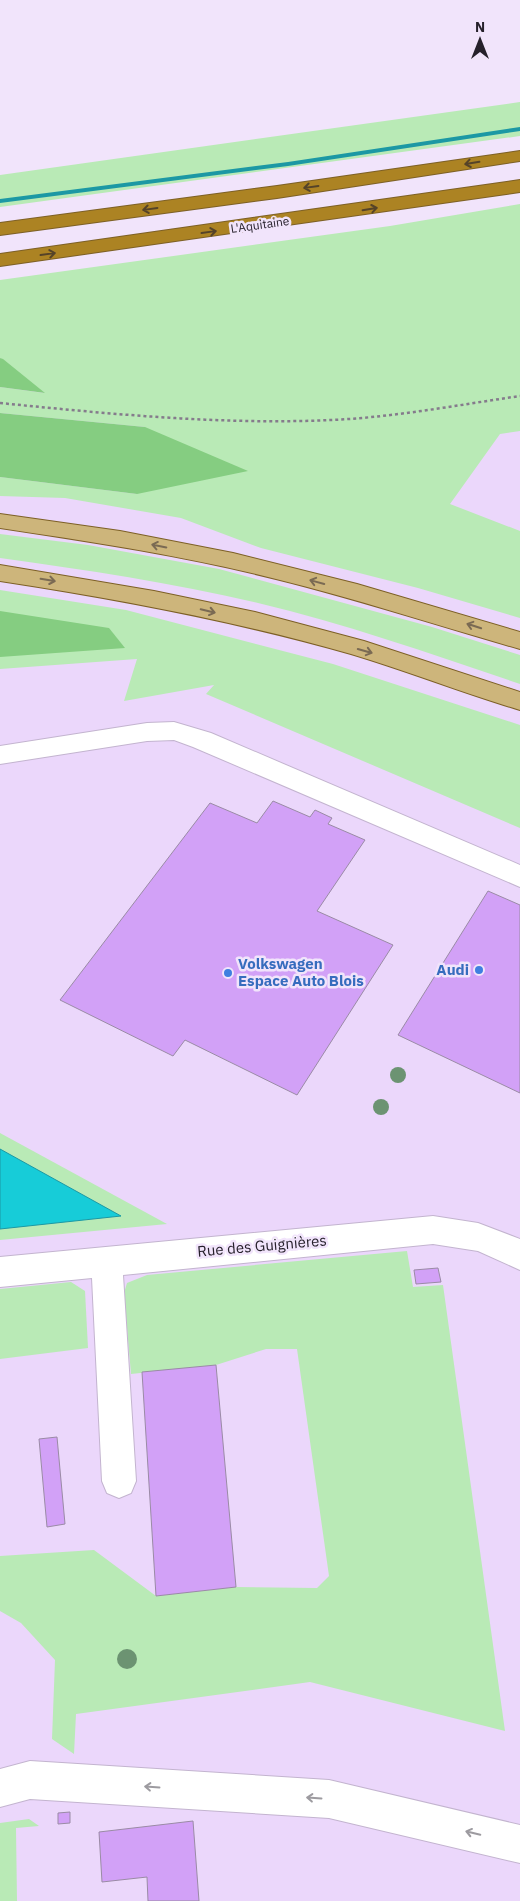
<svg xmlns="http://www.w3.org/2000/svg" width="520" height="1901" font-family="'IBM Plex Sans',sans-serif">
	<rect width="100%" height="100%" fill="#f1e4fb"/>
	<polygon fill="#ebd7fb" points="520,240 520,1901 0,1901 0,316"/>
	<g fill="#b9eab6">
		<polygon points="520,102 520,136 0,207 0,175"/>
		<polygon points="520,204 520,431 500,434 450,504 520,531 520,618 418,588 261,548 181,518 65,498 0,496 0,477 137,494 145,427 0,413 0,387 44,393 0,358 0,280 390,226"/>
		<path d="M0,534L88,545L219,569L432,627L520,655V684C434,655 347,624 258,603C174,583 86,570 0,558Z"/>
		<polygon points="0,590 126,610 333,664 520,725 520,828 206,694 214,685 124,701 137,659 0,669"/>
		<polygon points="0,1133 167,1224 0,1240"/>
		<polygon points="407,1251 413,1287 443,1285 505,1731 310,1682 76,1714 74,1754 52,1739 55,1660 21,1623 0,1611 0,1556 94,1550 156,1596 236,1587 317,1588 329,1576 297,1349 266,1349 216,1365 131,1374 124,1293 127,1283 147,1275"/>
		<polygon points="71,1282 85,1291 88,1348 0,1359 0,1289"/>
		<polygon points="29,1819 39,1826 16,1828 17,1901 0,1901 0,1823"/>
	</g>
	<g fill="#85cd81">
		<polygon points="0,358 3,359 45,393 0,387"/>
		<polygon points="0,413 145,427 248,471 137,494 0,477"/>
		<polygon points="0,611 109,628 125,648 0,657"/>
	</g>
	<polygon fill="#17ccd8" stroke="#1c98a4" points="0,1149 121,1216 0,1229"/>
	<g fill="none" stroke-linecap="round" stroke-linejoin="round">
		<polygon fill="#1c98a4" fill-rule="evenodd" points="520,127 520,131 288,166 0,203 0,199 288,162"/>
	</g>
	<g fill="#d2a1f7" stroke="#9a8ba5">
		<polygon points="273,801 310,817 315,810 332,818 328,824 365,840 317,911 393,945 297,1095 185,1040 173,1056 60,1000 210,803 257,823"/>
		<polygon points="488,891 520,905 520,1093 398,1035"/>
		<polygon points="438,1268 441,1282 416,1284 414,1270"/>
		<polygon points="216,1365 236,1587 156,1596 142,1372"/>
		<polygon points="57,1437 65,1524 47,1527 39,1439"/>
		<polygon points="70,1812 70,1823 58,1824 58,1813"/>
		<polygon points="193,1821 199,1901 148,1901 147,1877 102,1882 99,1832"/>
	</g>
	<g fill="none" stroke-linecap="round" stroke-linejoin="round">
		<defs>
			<g id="minor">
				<polygon points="174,722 211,733 520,865 520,887 193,747 174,740 147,741 0,764 0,746 147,723"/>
				<polygon points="433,1216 478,1223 520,1239 520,1270 478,1251 433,1244 123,1275 136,1481 131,1493 119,1498 107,1493 102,1481 92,1278 0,1287 0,1257"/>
				<polygon points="30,1761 329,1780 520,1825 520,1863 329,1818 30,1799 0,1807 0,1769"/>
			</g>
			<g id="major">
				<path d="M0,514L120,531L233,553L357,584L520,632V649C439,626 358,599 276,579C185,556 93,542 0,528Z"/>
				<path d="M0,565L154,591L255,612L364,641L520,692V710C463,693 408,671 351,654C236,621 118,599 0,581Z"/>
			</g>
			<g id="highway">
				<polygon points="520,151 520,161 277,198 0,235 0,223 277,186"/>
				<polygon points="520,180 520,192 0,266 0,254"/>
			</g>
		</defs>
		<use href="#minor" stroke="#c3b4cf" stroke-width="2"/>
		<use href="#major" stroke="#7d6026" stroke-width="2"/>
		<use href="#highway" stroke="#7d6026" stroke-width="2"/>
		<path stroke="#857b8c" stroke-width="2.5" stroke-dasharray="3 3" stroke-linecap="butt" d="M0,403C110,414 221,425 332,420C395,417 458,405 520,396"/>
		<use href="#minor" fill="#fff" fill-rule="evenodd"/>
		<use href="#major" fill="#cdb57b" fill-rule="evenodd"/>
		<use href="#highway" fill="#ac8323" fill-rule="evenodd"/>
	</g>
	<g fill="#6c9372">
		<circle cx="398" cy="1075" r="8"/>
		<circle cx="381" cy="1107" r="8"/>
		<circle cx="127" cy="1659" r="10"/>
	</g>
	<defs><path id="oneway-shaft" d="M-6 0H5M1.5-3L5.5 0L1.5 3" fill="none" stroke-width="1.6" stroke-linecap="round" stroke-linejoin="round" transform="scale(1.25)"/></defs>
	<g stroke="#554328">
		<use href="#oneway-shaft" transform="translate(472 163) rotate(171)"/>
		<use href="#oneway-shaft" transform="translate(311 187) rotate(172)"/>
		<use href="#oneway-shaft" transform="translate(150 209) rotate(172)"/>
		<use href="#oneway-shaft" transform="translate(370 209) rotate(-9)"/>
		<use href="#oneway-shaft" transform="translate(209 232) rotate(-8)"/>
		<use href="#oneway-shaft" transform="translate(48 254) rotate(-8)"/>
	</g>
	<g stroke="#7a6a53">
		<use href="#oneway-shaft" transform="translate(159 546) rotate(-169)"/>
		<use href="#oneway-shaft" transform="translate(48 580) rotate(9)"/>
		<use href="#oneway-shaft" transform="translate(317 582) rotate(-165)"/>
		<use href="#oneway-shaft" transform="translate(208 611) rotate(13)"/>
		<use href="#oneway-shaft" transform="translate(474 626) rotate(-162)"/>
		<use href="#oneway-shaft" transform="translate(365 651) rotate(16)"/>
	</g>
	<g stroke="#9d9ba0">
		<use href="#oneway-shaft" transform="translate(152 1787) rotate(-176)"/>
		<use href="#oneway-shaft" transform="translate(314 1798) rotate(-176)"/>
		<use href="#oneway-shaft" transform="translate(473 1833) rotate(-167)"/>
	</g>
	<g fill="#3f7fe0" stroke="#f1e4fb" stroke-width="2">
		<circle cx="479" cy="970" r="5"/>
		<circle cx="228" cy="973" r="5"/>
	</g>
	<g text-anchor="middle" stroke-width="5" stroke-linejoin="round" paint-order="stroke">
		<g font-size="12" fill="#26202b" stroke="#f1e4fb">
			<text transform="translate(260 225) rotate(-8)" y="4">L'Aquitaine</text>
		</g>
		<g font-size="15" font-weight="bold" fill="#366cbe" stroke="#f1e4fb" text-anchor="start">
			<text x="238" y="969">Volkswagen<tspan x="238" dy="17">Espace Auto Blois</tspan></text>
			<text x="469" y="975" text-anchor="end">Audi</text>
		</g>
		<g font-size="15" fill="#26202b" stroke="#f1e4fb">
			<text transform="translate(262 1246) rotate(-5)" y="5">Rue des Guignières</text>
		</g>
	</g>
	<g transform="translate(480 40)" stroke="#f1e4fb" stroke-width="4" paint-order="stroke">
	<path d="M0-4L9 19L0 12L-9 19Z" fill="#26202b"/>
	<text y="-8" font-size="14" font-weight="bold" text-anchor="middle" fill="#26202b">N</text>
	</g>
</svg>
